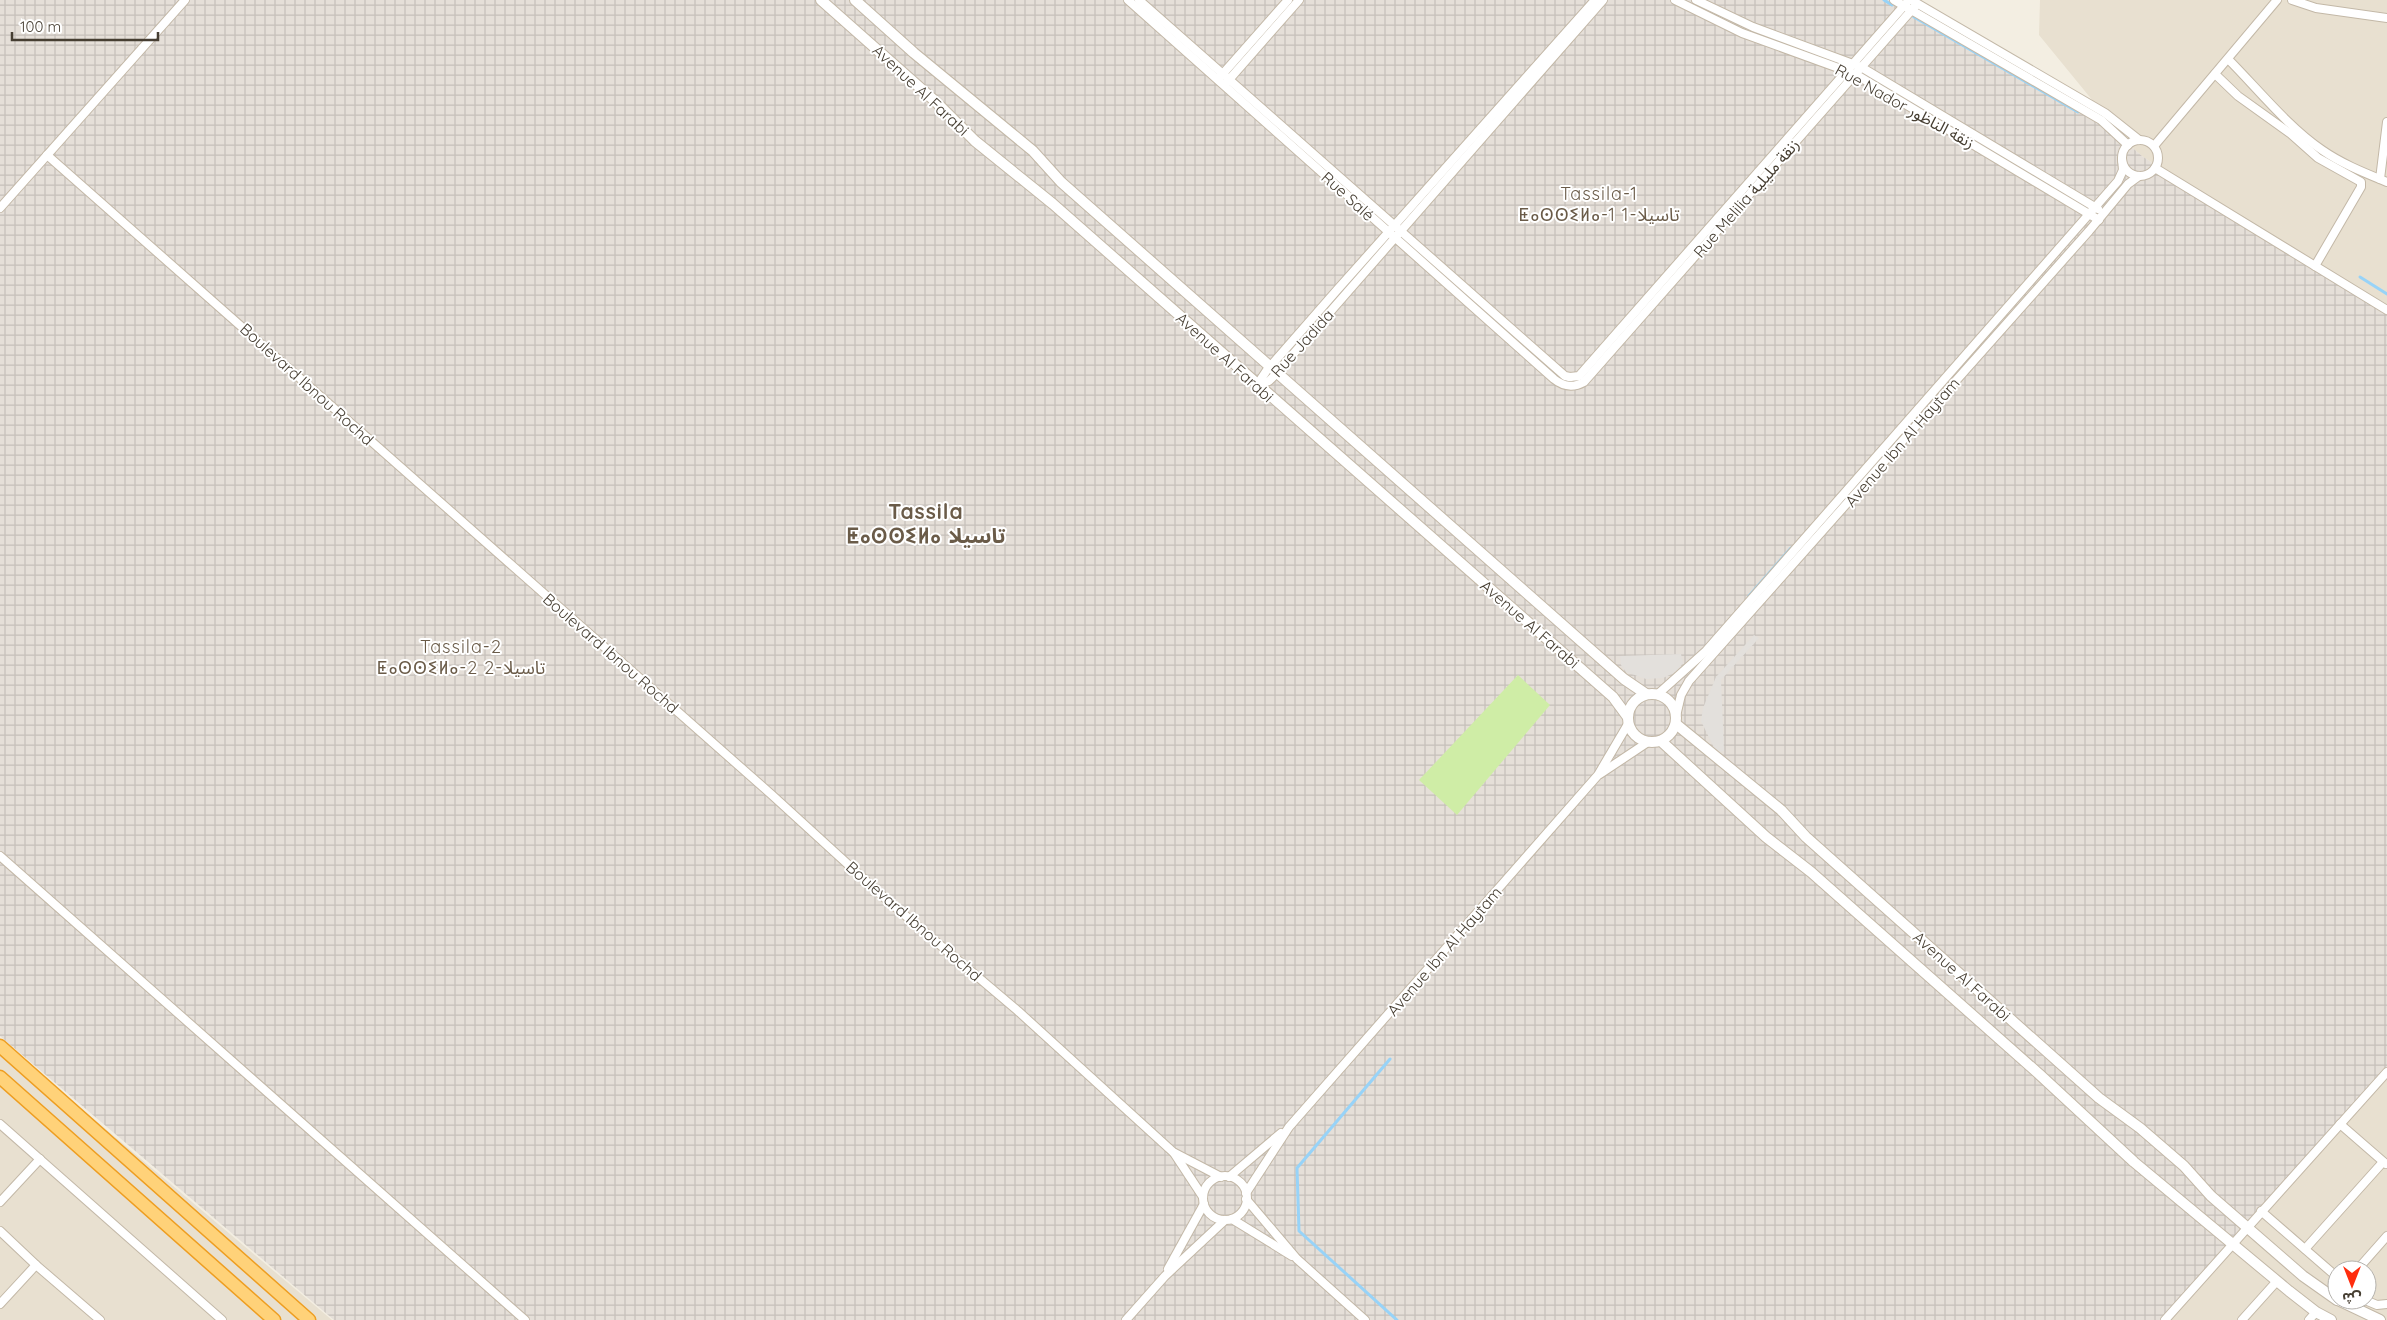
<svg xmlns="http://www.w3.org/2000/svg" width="2387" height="1320" font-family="Quicksand,'Noto Sans Arabic','Noto Sans Tifinagh',sans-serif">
	<defs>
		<pattern id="industrial-grid" width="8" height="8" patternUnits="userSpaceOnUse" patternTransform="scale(1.25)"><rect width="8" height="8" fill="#e5dfd8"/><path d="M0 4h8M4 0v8" fill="none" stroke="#c6c0ba"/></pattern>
	</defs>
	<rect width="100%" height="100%" fill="#f3eee2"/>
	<g fill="#e8e0d0" fill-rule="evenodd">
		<polygon points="2040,0 2387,0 2387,315 2185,185 2142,156 2100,120 2102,112 2039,35"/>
		<polygon points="0,1040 332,1320 0,1320"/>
		<path d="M2387,1071V1320H2162L2241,1229L2261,1213ZM2337,1270H2367V1300H2337Z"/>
	</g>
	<polygon fill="url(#industrial-grid)" points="0,0 1888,0 2100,120 2142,156 2185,185 2387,315 2387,1071 2261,1213 2241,1229 2162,1320 334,1320 0,1036"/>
	<polygon fill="#cfeda6" points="1518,675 1550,705 1457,815 1419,780"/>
	<g fill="#e3e0dc">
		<polygon points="1754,635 1759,638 1721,680 1724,751 1716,752 1701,721 1703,708 1716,677"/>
		<polygon points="1681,654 1683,663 1676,672 1663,678 1646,679 1626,672 1621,665 1620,656"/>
	</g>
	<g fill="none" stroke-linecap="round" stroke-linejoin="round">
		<g stroke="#97d3f8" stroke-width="3">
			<polyline points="1884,0 1892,5"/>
			<polyline points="1914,17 2078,112"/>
			<polyline points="2360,277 2387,294"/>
			<polyline points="1749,596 1791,548"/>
			<polyline points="1390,1059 1297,1168 1299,1231 1397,1320"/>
		</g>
		<defs>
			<g id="minor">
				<path d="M1128,0L1554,379C1564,387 1573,388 1584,382L1917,4"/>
				<polyline points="1139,0 1565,376 1570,377"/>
				<polyline points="1675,0 1742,33 1855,74 2099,220"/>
				<polyline points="1696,0 1753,27 1861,67 2098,209"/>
				<polyline points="1894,0 2101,120 2128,145"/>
				<polyline points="2292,0 2316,8 2387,18"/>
				<polyline points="1913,1 2105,113 2139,140"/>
				<path d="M2228,59C2257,88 2288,127 2322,150C2342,164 2365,173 2387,182"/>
				<polyline points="2215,74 2238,96 2291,134 2318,158 2361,182 2361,187 2315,266"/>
				<polyline points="1220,77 1288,0"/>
				<polyline points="1227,82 1299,0"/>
				<circle cx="2140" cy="158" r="18"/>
				<polyline points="2154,146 2277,0"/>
				<polyline points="47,155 772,795 887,900 1018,1011 1173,1152 1221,1177"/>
				<polyline points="2155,168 2387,310"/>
				<polyline points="2380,179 2387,122"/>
				<polyline points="0,208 185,0"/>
				<polyline points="1570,377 1579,376 1909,0"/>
				<polyline points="1257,385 1269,381 1274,376 1603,0"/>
				<polyline points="1257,385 1267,370 1337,290 1595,0"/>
				<polyline points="1658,694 1706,651 2118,181 2123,170 2122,159"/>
				<polyline points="1676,716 1681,695 1689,681 2089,231 2128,184 2139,176"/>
				<polyline points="1600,774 1648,742"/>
				<polyline points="0,856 525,1320"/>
				<polyline points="0,1124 222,1320"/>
				<polyline points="2340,1124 2386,1164"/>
				<polyline points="1174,1153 1203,1197"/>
				<circle cx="1225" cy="1198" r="22"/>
				<polyline points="1229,1177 1281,1133"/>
				<polyline points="1246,1193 1289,1127 1598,775 1628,724"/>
				<polyline points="1246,1199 1297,1259 1365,1320"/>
				<polyline points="0,1202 40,1159"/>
				<polyline points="2261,1211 2337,1277"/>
				<polyline points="1232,1219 1292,1256"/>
				<polyline points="0,1231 36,1265 100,1320"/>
				<polyline points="2305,1249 2383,1162"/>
				<polyline points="1168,1269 1204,1204"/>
				<polyline points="2357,1270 2387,1236"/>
				<polyline points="2365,1300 2377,1305 2387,1304"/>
				<polyline points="0,1304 36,1265"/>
				<polyline points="1126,1320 1165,1276 1225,1220"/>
				<polyline points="2165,1320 2387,1072"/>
				<polyline points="2242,1320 2277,1281"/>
				<polyline points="2309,1320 2316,1312"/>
			</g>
			<g id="tertiary">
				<polyline points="821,0 935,101 975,141 1053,204 1613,697 1627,716"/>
				<polyline points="855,0 914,53 1033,151 1061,182 1624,679 1646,694"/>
				<circle cx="1652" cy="718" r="24"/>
				<polyline points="1676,724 1781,810 1806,837 2099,1098 2140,1128 2184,1166 2211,1196 2303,1276 2337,1300"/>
				<polyline points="1661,741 1766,837 1811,872 2039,1074 2134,1162 2289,1291 2316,1312 2331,1320"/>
				<polyline points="2338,1300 2380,1320"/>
			</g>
			<g id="trunk">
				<polyline points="0,1046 309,1320"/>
				<polyline points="0,1077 274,1320"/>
			</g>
		</defs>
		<use href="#minor" stroke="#c3b8a7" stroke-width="10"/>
		<use href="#tertiary" stroke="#c3b8a7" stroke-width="12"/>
		<use href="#trunk" stroke="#ee9e21" stroke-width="15"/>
		<use href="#minor" stroke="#fff" stroke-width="8"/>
		<use href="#tertiary" stroke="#fff" stroke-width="10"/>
		<use href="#trunk" stroke="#ffd279" stroke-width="12"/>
	</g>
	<g text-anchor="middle" stroke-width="4" stroke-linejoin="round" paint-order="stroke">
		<g font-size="16" fill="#463e32" stroke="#fff">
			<text transform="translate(921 90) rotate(43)" y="6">Avenue Al Farabi</text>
			<text transform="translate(1905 106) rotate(29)" y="6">Rue Nador زنقة الناظور</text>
			<text transform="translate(1348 196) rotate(42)" y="6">Rue Salé</text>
			<text transform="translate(1746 198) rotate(-49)" y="6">Rue Melilia زنقة مليلية</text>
			<text transform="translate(1302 343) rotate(-48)" y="6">Rue Jadida</text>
			<text transform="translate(1225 357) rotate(42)" y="6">Avenue Al Farabi</text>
			<text transform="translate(307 384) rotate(42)" y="6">Boulevard Ibnou Rochd</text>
			<text transform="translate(1902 442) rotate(-49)" y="6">Avenue Ibn Al Haytam</text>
			<text transform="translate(1530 624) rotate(41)" y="6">Avenue Al Farabi</text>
			<text transform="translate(611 653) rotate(41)" y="6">Boulevard Ibnou Rochd</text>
			<text transform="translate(914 921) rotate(41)" y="6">Boulevard Ibnou Rochd</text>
			<text transform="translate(1444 951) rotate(-49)" y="6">Avenue Ibn Al Haytam</text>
			<text transform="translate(1962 976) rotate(42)" y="6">Avenue Al Farabi</text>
		</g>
		<g font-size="18" letter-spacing="1" fill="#6a5b48" stroke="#fff">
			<text x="1599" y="200">Tassila-1<tspan x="1599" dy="21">ⵟⴰⵙⵙⵉⵍⴰ-1 1-تاسيلا</tspan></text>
			<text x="461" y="653">Tassila-2<tspan x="461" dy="21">ⵟⴰⵙⵙⵉⵍⴰ-2 2-تاسيلا</tspan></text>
		</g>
		<g font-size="21" font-weight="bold" letter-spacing="1" fill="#6a5b48" stroke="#fff">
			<text x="926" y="519">Tassila<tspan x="926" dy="24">ⵟⴰⵙⵙⵉⵍⴰ تاسيلا</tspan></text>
		</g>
	</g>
	<g transform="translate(2352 1285) rotate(180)"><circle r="24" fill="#ffffff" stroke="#b5b2ad"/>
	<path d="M0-4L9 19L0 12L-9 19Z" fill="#ff2d0e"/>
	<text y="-8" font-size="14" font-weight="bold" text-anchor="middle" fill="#463e32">ش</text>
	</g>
	<path d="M12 32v8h146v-8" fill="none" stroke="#463e32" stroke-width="2.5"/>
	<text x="20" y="32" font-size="15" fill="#463e32" stroke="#ffffff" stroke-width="4" paint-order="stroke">100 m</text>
</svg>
